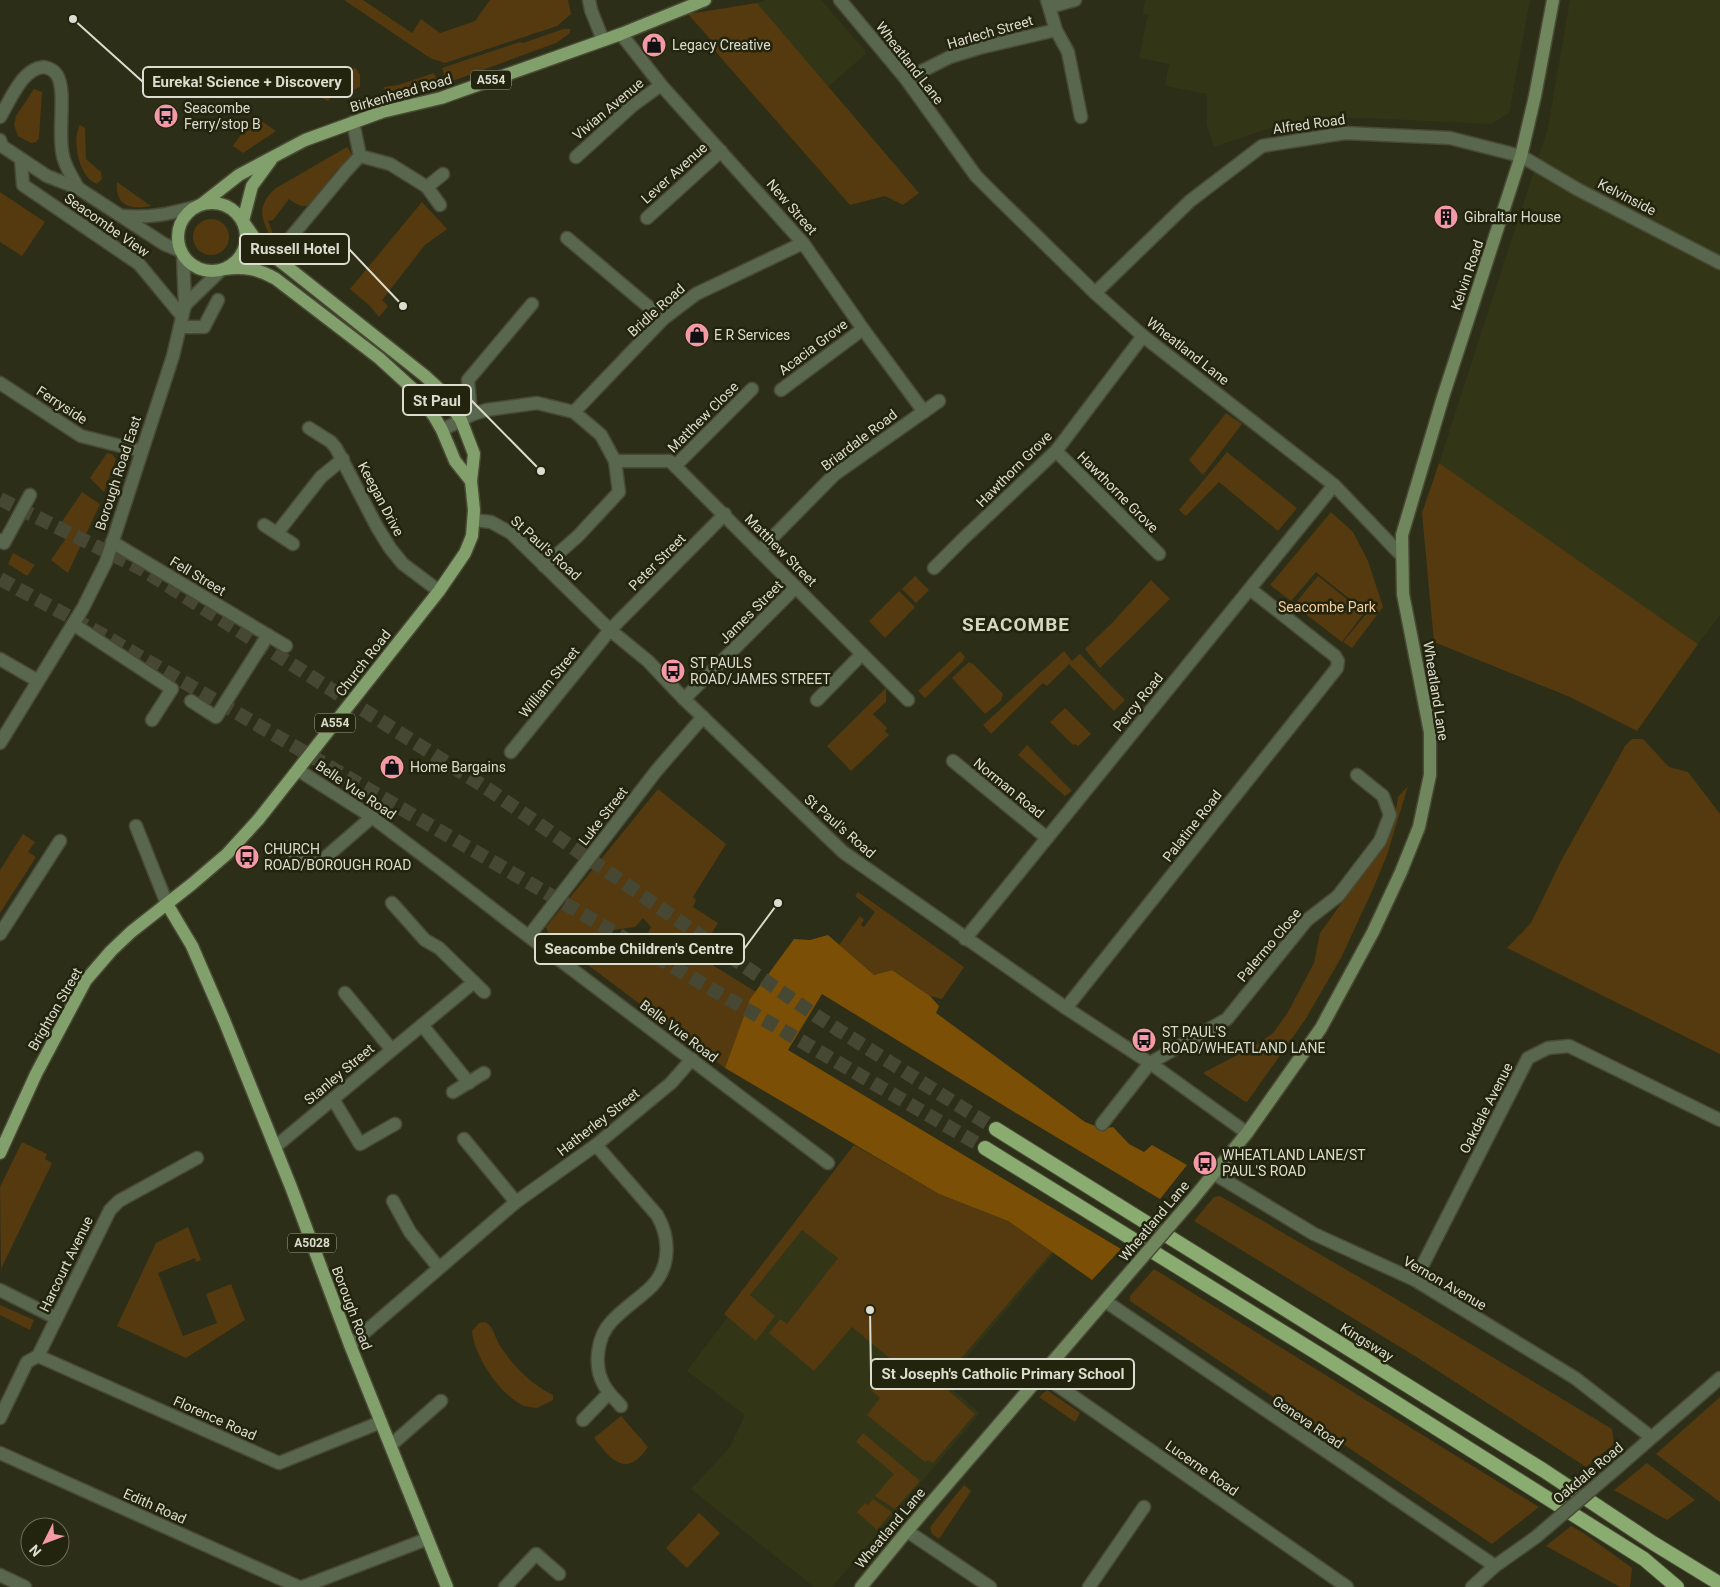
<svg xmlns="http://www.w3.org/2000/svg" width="1720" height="1587" font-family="Roboto,sans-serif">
	<rect width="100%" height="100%" fill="#2d2e18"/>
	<g fill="#333517">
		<polygon points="765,0 821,0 867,53 828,87 757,3"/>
		<polygon points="1145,0 1530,0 1509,113 1491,124 1367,118 1330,118 1303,121 1270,128 1214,147 1207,125 1207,94 1165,86 1169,64 1139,58 1148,15 1143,14"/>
		<polygon points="1570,0 1720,0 1720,615 1698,644 1439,463 1548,128"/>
		<polygon points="858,1144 1010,1218 1057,1250 945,1383 980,1413 832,1587 814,1587 691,1489 730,1447 745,1415 687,1371"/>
	</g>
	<g fill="#55390f">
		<polygon points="344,0 363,0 412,33 421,19 440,33 475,21 490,0 568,0 571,14 557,26 445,63 430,58"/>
		<polygon points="757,3 919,193 903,205 885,196 850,205 708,43 711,40 688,14"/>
		<polygon points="563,29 571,29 569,34 556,43 447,83 442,68 520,42 523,43"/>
		<polygon points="355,67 360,75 360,87 336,98 334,96"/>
		<polygon points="289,70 330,99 328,101 282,79"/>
		<path d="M434,73L439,86C428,89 400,101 390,97C386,96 385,91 384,87L398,85Z"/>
		<polygon points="34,89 42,92 39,138 36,142 31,143 18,136 14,125 16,116"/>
		<polygon points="254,116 276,131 243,153 233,146"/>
		<path d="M80,125L85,128L86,159L101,172L102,179L97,184C79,178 71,139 80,125Z"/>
		<path d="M347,147L353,156C348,163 341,166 335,172C327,180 319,197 311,204C304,209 295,204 289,199L273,220L268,221L273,234L271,237C260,218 257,204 276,188Z"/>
		<path d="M117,182L151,206C130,210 115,206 117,182Z"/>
		<polygon points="0,192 45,222 22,256 0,242"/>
		<polygon points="422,202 447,229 425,245 382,300 388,306 379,317 369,305 350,289"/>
		<circle cx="211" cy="237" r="18"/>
		<polygon points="1226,413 1242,424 1203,475 1189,460"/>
		<polygon points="1227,452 1297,508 1278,531 1219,482 1186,516 1179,510"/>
		<polygon points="107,453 112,454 116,459 104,492 90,478"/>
		<polygon points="1439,463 1698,644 1637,731 1570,697 1434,642 1422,513"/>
		<polygon points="82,492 100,504 68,573 51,560 67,537 57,529"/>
		<polygon points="1331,512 1353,532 1368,561 1383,607 1352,648 1343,642 1367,613 1316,572 1291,601 1270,585"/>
		<polygon points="13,553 35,565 27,576 8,564"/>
		<polygon points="915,576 929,590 916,603 902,589"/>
		<polygon points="1318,576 1364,613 1342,642 1294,605"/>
		<polygon points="1151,580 1170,599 1100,668 1085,649 1113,622"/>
		<polygon points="899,591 915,607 885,638 869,621"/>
		<polygon points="960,651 965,657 963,661 925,698 918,691"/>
		<polygon points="1064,651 1072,661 1080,654 1125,700 1114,711 1069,664 1047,686 1043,683 991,734 983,725"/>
		<polygon points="969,662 973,664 1003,694 1001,701 985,714 952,678"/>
		<polygon points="886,688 886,702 873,714 887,728 885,731 889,735 851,771 827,746"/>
		<polygon points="1065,708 1091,734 1078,746 1075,744 1073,745 1050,722"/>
		<polygon points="1632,739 1643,739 1669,767 1688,772 1720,814 1720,1054 1507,948 1531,923 1561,861 1625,746"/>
		<polygon points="1027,745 1072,791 1065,796 1018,755"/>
		<polygon points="1408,786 1387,855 1373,889 1341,958 1305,1020 1247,1102 1244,1101 1203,1073 1258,1044 1273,1033 1288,1012 1314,963 1320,933 1381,848 1395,816 1398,797"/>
		<path d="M658,789L726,844L693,897L696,900L693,907L718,923L698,956L756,992L750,999L725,1068L584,962C591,951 599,938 613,935L622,958L638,954L651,927L643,918L635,927L606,931L582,955L578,956L549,934L546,927Z"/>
		<polygon points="23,834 35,842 28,852 36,857 0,913 0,870"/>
		<polygon points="858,892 964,967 942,999 930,996 892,970 874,975 839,945 860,916 864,920 861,925 864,927 875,912 855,896"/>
		<polygon points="22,1142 47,1154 45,1159 52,1163 1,1269 0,1187"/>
		<polygon points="854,1145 939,1194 1008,1221 1052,1252 940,1383 975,1414 933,1463 928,1460 925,1462 867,1415 880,1398 870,1389 893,1361 852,1327 814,1371 769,1333 780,1319 787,1324 838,1258 802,1230 750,1295 775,1316 756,1341 724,1314"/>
		<polygon points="1220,1196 1376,1287 1612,1429 1614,1444 1586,1467 1418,1358 1194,1221 1214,1197"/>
		<polygon points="188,1227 201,1260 196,1262 195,1258 158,1273 183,1336 217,1323 206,1294 231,1284 245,1320 186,1358 117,1326 156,1243"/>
		<polygon points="1154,1269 1539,1507 1492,1544 1130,1301 1130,1296"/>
		<polygon points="0,1305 34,1320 30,1330 0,1315"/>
		<path d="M485,1322C494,1327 494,1335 499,1344C512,1365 530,1384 553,1395V1400L537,1408C533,1407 526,1407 522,1405C499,1393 474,1356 472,1331L479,1323Z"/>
		<polygon points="1047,1390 1080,1413 1075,1422 1039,1397"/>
		<polygon points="1720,1397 1720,1502 1656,1454"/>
		<path d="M621,1416L648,1447C626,1479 611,1460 594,1438Z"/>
		<polygon points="863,1433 920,1481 895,1509 875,1496 894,1474 856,1442"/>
		<polygon points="1647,1463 1695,1500 1667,1520 1614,1490"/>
		<polygon points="964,1485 971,1491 939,1539 932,1534 930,1527"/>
		<polygon points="873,1499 892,1512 877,1530 857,1512 865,1503 868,1505"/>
		<polygon points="699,1513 720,1533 687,1568 666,1548"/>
		<polygon points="1571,1526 1585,1534 1632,1568 1630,1587 1620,1587 1546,1546"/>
	</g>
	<polygon fill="#7b4f06" points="828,935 874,975 892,970 930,996 939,1006 936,1013 1085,1122 1103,1129 1113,1127 1129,1144 1144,1152 1152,1145 1187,1165 1160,1199 1011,1110 822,994 788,1050 1121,1249 1092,1280 1008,1221 939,1194 725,1068 750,999 794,939 810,940"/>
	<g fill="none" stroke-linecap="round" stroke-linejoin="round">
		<g stroke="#474833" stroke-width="14" stroke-dasharray="14 7" stroke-linecap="butt">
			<polyline points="0,499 140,568 488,789 818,1017 996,1129"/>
			<polyline points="0,579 103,635 985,1148"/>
		</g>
		<defs>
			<g id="pedestrian">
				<polyline points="471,415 468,380 532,304"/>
				<polyline points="445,872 511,923"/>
			</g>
			<g id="minor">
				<polyline points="589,0 591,10 603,40"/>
				<polyline points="840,0 906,79 976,176 996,196 1095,293 1143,336 1334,485 1402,556"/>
				<polyline points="1047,0 1056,30 1068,52 1081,117"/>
				<polyline points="1050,7 1075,0"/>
				<polyline points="621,34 661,85 803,243 863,329 924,412"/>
				<polyline points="906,79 950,57 979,48 1056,30"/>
				<path d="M0,117C10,101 22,68 44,67C49,68 54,70 57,75C67,91 57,134 63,156C65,167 73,178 78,188"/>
				<polyline points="353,122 360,156 390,164 427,187 443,174"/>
				<polyline points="0,140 2,146 47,176 78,188 164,244 181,251"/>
				<polyline points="1521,156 1577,189 1720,263"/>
				<polyline points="576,157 632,106 661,85"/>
				<polyline points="21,160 23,185 139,264 182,316"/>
				<polyline points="427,187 440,205"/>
				<path d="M123,216C152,218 168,214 195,207"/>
				<polyline points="647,218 721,151"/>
				<polyline points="291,237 346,171 360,156"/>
				<polyline points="567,238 663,319"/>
				<polyline points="185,305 221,270"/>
				<polyline points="180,327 204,327 218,300"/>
				<polyline points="0,383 81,436 141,451"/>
				<polyline points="781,390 863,329"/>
				<polyline points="574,412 663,319 696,294 803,243"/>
				<polyline points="309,428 331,442 336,448 377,527 390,548 403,564 439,591"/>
				<polyline points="442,430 471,415 486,410 537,403 574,412 601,435 615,461 619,492 578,536 544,566"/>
				<polyline points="1056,451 1159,554"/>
				<polyline points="615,461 670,461 675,466 908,700"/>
				<polyline points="675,466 752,389"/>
				<polyline points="474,520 491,522 511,533 610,630 648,661 684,699 843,852 1066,1008 1150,1063 1247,1133"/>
				<polyline points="264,525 293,544"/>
				<polyline points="277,533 321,477 343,459"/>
				<polyline points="0,540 4,543 30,495"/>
				<polyline points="112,542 286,646"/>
				<polyline points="759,551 835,474 939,401"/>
				<polyline points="934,568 963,539 1056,451 1143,336"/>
				<polyline points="73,624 172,689 152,720"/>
				<polyline points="0,659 38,681"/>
				<polyline points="684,699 796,587"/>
				<polyline points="817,700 862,654"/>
				<polyline points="191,701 216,717 268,635"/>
				<polyline points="0,743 83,608 106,562 173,356 185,305 183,255"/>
				<polyline points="511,752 610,630 725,514"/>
				<polyline points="953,761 1047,838"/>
				<polyline points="298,770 372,817 445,872"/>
				<polyline points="136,826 167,904"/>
				<polyline points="287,848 308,864 319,863 372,817"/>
				<polyline points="392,903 425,940 439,948 484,992"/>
				<polyline points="511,923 828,1163"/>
				<polyline points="0,934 60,841"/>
				<polyline points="529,936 657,770 703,717"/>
				<polyline points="965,939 1334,485"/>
				<polyline points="345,993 392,1050"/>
				<polyline points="1066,1008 1337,668 1338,661 1335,656 1250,589"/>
				<polyline points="422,1025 469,1083"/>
				<polyline points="453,1092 484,1073"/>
				<polyline points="333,1099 360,1144 395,1124"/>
				<polyline points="1102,1124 1150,1063 1227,1019 1307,920 1338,896 1380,841 1390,815 1383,796 1357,775"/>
				<polyline points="464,1139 516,1202"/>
				<path d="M596,1145L657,1215C670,1237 671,1266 652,1286C640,1298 624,1308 612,1321C597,1336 593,1366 604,1385C608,1393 615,1399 621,1406"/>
				<polyline points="275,1147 474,982"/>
				<polyline points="1213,1173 1314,1234 1415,1280 1575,1378 1651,1437"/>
				<polyline points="393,1201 410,1232 439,1268"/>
				<polyline points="1415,1280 1528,1058 1548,1048 1569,1046 1720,1120"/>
				<polyline points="0,1290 56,1318"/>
				<polyline points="1105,1301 1495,1566"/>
				<polyline points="350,1345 516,1202 596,1145 671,1083 692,1059"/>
				<polyline points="38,1356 279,1463 381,1422"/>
				<polyline points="1041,1374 1347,1587"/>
				<polyline points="0,1418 27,1362 38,1356 110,1210 119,1201 197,1158"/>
				<polyline points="583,1420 609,1393"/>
				<polyline points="391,1445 441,1401"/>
				<polyline points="0,1453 299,1587"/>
				<polyline points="1611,1473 1720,1378"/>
				<polyline points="907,1531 990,1587"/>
				<polyline points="0,1575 25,1587"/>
				<polyline points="302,1587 427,1539"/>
				<polyline points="505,1587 536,1554 559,1574"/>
				<polyline points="1089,1587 1144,1507"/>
				<polyline points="1472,1587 1495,1566 1536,1537"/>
			</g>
			<polyline id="tertiary" points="1095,293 1190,201 1262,146 1345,133 1450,138 1521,156"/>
			<g id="secondary">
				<polyline points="1192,1200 1247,1133 1321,1028 1373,932 1401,872 1419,827 1430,775 1430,732 1403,594 1402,535 1443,397 1521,156 1535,96 1553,0"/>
				<polyline points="861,1587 907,1531 1110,1295"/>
			</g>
			<g id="primary">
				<circle cx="212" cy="237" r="34"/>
				<polyline points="202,204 239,175 305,140 382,112 441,98 621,34 705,0"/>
				<polyline points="243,221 252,186 271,160"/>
				<path d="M224,269C244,266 259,269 276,279L379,358L413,389L434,416L442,430L455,461L471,481"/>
				<polyline points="167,904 192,946 224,1020 291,1187 350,1345 447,1587"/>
				<polyline points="0,1153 36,1074 86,980 111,951 131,932 192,884 227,854 258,820 439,591 465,553 472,536 474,510 471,481 474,454 461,420 438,388 425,376 266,250 256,240 244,223"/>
			</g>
			<g id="trunk">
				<polyline points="996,1129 1543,1470 1653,1543 1720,1584"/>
				<polyline points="985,1148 1317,1353 1644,1559 1677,1587"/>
			</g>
		</defs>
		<use href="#pedestrian" stroke="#494a35" stroke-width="15"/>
		<use href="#minor" stroke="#494a35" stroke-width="15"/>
		<use href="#tertiary" stroke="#494a35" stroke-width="15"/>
		<use href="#secondary" stroke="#494a35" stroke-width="15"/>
		<use href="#primary" stroke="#494a35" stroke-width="15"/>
		<use href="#trunk" stroke="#494a35" stroke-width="16"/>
		<use href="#pedestrian" stroke="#58674d" stroke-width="12"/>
		<use href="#minor" stroke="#58674d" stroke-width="12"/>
		<use href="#tertiary" stroke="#58674d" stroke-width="12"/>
		<use href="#secondary" stroke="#70875e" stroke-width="12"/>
		<use href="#primary" stroke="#82a06b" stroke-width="12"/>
		<use href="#trunk" stroke="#8aac70" stroke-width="14"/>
		<defs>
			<polyline id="minor-bridge" points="1536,1537 1611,1473"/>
			<polyline id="secondary-bridge" points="1110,1295 1192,1200"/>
		</defs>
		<use href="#minor-bridge" stroke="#494a35" stroke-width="15" stroke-linecap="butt"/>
		<use href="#secondary-bridge" stroke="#494a35" stroke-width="15" stroke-linecap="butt"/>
		<use href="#minor-bridge" stroke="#58674d" stroke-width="12"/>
		<use href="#secondary-bridge" stroke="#70875e" stroke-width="12"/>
	</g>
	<defs>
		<symbol id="shop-disc" viewBox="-11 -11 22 22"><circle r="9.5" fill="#f49aa6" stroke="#23240e"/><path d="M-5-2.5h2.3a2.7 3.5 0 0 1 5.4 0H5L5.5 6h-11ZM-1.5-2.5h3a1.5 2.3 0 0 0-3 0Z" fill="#111"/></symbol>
		<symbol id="bus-disc" viewBox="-11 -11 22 22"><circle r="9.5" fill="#f49aa6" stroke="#23240e"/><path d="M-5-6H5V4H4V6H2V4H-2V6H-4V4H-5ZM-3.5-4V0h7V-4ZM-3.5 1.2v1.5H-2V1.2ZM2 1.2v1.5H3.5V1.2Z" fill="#111"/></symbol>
		<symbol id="building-disc" viewBox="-11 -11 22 22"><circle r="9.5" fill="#f49aa6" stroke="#23240e"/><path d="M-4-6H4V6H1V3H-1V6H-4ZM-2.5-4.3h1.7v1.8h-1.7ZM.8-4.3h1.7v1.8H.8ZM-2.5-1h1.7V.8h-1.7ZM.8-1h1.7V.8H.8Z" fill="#111"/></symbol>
	</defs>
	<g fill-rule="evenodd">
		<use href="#shop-disc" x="640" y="31" width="28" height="28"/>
		<use href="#bus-disc" x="152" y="102" width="28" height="28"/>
		<use href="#building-disc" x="1432" y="203" width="28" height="28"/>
		<use href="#shop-disc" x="683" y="321" width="28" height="28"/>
		<use href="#bus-disc" x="659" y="657" width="28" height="28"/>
		<use href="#shop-disc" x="378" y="753" width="28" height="28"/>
		<use href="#bus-disc" x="233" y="843" width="28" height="28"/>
		<use href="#bus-disc" x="1130" y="1026" width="28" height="28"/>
		<use href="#bus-disc" x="1191" y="1149" width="28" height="28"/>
	</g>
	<g text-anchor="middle" stroke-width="5" stroke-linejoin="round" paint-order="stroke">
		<g fill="#23240e" stroke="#a4a695" stroke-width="1">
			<rect x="471" y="70.5" width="40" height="19" rx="4"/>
			<rect x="315" y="713.5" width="40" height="19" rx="4"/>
			<rect x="288" y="1233.5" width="48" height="19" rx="4"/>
		</g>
		<g font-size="12" font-weight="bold" fill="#dcddcf">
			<text x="491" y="84">A554</text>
			<text x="335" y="727">A554</text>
			<text x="312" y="1247">A5028</text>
		</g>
		<g font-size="14" fill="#dcddcf" stroke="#23240e">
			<text transform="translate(990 32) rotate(-16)" y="5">Harlech Street</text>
			<text transform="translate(910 63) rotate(52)" y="5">Wheatland Lane</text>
			<text transform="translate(401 93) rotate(-16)" y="5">Birkenhead Road</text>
			<text transform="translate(608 109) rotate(-40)" y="5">Vivian Avenue</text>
			<text transform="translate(1309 124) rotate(-8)" y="5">Alfred Road</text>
			<text transform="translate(674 173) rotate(-42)" y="5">Lever Avenue</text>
			<text transform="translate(1627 197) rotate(27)" y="5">Kelvinside</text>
			<text transform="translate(792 207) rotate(49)" y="5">New Street</text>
			<text transform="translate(107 225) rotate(35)" y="5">Seacombe View</text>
			<text transform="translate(1467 275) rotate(-71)" y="5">Kelvin Road</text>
			<text transform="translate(656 310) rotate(-42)" y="5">Bridle Road</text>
			<text transform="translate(813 347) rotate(-37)" y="5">Acacia Grove</text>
			<text transform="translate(1188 351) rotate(38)" y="5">Wheatland Lane</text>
			<text transform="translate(62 405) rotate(33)" y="5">Ferryside</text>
			<text transform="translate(703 417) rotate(-45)" y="5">Matthew Close</text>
			<text transform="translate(859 440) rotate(-37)" y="5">Briardale Road</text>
			<text transform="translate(1014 469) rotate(-45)" y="5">Hawthorn Grove</text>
			<text transform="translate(118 473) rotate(-72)" y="5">Borough Road East</text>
			<text transform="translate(1118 492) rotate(45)" y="5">Hawthorne Grove</text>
			<text transform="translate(381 499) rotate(62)" y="5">Keegan Drive</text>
			<text transform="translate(546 548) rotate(42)" y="5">St Paul's Road</text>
			<text transform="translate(781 550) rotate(45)" y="5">Matthew Street</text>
			<text transform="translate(657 562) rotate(-45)" y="5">Peter Street</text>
			<text transform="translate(198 576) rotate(31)" y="5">Fell Street</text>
			<text transform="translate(751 612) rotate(-45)" y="5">James Street</text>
			<text transform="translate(363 663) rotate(-52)" y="5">Church Road</text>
			<text transform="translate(549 682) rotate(-51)" y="5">William Street</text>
			<text transform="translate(1436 691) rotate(81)" y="5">Wheatland Lane</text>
			<text transform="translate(1138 702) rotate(-51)" y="5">Percy Road</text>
			<text transform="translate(1009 788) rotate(39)" y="5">Norman Road</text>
			<text transform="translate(356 790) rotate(34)" y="5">Belle Vue Road</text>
			<text transform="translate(603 816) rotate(-52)" y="5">Luke Street</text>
			<text transform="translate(840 826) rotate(41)" y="5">St Paul's Road</text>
			<text transform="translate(1192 826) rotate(-52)" y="5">Palatine Road</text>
			<text transform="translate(1269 945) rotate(-50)" y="5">Palermo Close</text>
			<text transform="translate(55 1009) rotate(-60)" y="5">Brighton Street</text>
			<text transform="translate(679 1031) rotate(37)" y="5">Belle Vue Road</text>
			<text transform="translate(339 1074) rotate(-40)" y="5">Stanley Street</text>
			<text transform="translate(1486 1108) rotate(-63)" y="5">Oakdale Avenue</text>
			<text transform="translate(598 1122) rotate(-38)" y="5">Hatherley Street</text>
			<text transform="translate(1154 1221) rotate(-50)" y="5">Wheatland Lane</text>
			<text transform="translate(66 1264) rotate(-64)" y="5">Harcourt Avenue</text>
			<text transform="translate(1445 1283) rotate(30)" y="5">Vernon Avenue</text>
			<text transform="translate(352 1308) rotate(69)" y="5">Borough Road</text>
			<text transform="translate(1367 1342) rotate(32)" y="5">Kingsway</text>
			<text transform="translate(215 1418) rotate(24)" y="5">Florence Road</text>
			<text transform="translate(1308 1422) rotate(34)" y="5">Geneva Road</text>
			<text transform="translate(1202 1468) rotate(35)" y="5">Lucerne Road</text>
			<text transform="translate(1588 1473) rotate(-40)" y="5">Oakdale Road</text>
			<text transform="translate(155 1506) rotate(24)" y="5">Edith Road</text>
			<text transform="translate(890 1528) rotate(-50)" y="5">Wheatland Lane</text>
		</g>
		<g font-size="14" fill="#dcddcf" stroke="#23240e" text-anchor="start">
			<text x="672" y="50">Legacy Creative</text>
			<text x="184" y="113">Seacombe<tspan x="184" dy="16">Ferry/stop B</tspan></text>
			<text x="1464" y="222">Gibraltar House</text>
			<text x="714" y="340">E R Services</text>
			<text x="690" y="668">ST PAULS<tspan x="690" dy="16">ROAD/JAMES STREET</tspan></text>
			<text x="410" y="772">Home Bargains</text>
			<text x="264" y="854">CHURCH<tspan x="264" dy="16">ROAD/BOROUGH ROAD</tspan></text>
			<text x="1162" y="1037">ST PAUL'S<tspan x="1162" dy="16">ROAD/WHEATLAND LANE</tspan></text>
			<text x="1222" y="1160">WHEATLAND LANE/ST<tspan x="1222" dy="16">PAUL'S ROAD</tspan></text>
		</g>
		<g font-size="14" fill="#f6ce9e" stroke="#23240e">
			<text x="1327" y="612">Seacombe Park</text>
		</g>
		<g font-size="19" font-weight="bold" letter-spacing="1" fill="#d5d8bd" stroke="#23240e">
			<text x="1016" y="631">SEACOMBE</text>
		</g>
	</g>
	<path fill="none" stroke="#dcddcf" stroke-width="2" d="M73 19L143 82M403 306L349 249M541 471L471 400M778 903L744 949M870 1310L871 1374"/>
	<g fill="#dcddcf" stroke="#23240e" stroke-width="2">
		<circle cx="73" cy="19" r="5"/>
		<circle cx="403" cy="306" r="5"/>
		<circle cx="541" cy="471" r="5"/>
		<circle cx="778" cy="903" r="5"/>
		<circle cx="870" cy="1310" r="5"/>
	</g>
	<g fill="#23240e" stroke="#dcddcf" stroke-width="2">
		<rect x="143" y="67" width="209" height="30" rx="5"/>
		<rect x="240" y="234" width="109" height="30" rx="5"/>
		<rect x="403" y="385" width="68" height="30" rx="5"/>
		<rect x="535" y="934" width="209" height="30" rx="5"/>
		<rect x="871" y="1359" width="263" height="30" rx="5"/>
	</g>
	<g font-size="15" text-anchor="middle" font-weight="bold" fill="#dcddcf">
		<text x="247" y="87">Eureka! Science + Discovery</text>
		<text x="295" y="254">Russell Hotel</text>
		<text x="437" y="406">St Paul</text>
		<text x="639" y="954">Seacombe Children's Centre</text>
		<text x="1003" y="1379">St Joseph's Catholic Primary School</text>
	</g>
	<g transform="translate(45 1542) rotate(228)"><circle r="24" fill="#23240e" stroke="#6d6e5b"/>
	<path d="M0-4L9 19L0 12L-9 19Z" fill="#f49aa6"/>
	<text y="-8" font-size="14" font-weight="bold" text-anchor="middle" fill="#dcddcf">N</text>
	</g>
</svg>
